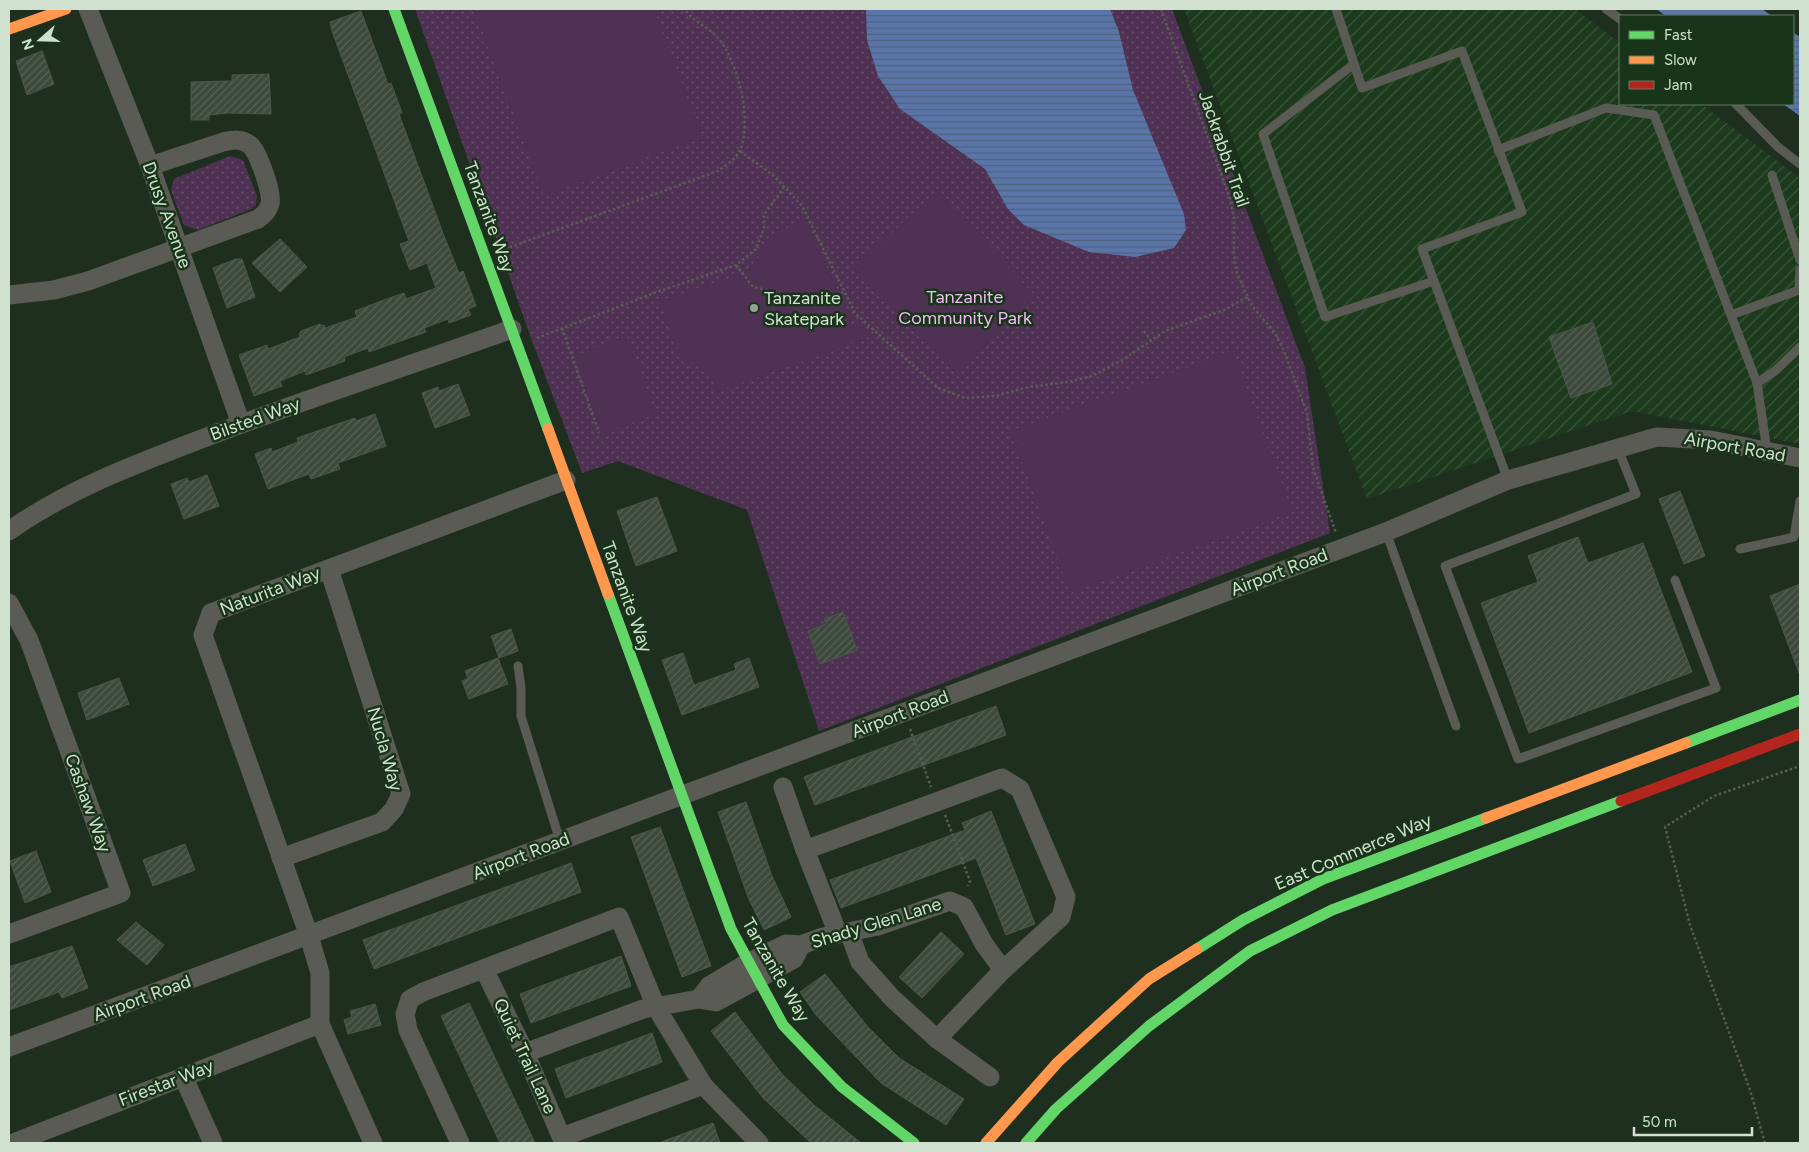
<svg xmlns="http://www.w3.org/2000/svg" width="1809" height="1152" font-family="Figtree,sans-serif">
	<defs>
		<pattern id="industrial-furrows" width="10" height="10" patternUnits="userSpaceOnUse" patternTransform="scale(1.25)"><rect width="10" height="10" fill="#1c3a1c"/><path d="M-1 1l2-2M0 10L10 0M9 11l2-2" fill="none" stroke="#3c563c"/></pattern>
		<pattern id="grass-dots" width="8" height="8" patternUnits="userSpaceOnUse" patternTransform="scale(1.25)"><rect width="8" height="8" fill="#4f3153"/><path d="M2 2h.1M6 6h.1" fill="none" stroke="#674f6b" stroke-width="1.8" stroke-linecap="round"/></pattern>
		<pattern id="water-rules" width="6" height="5" patternUnits="userSpaceOnUse" patternTransform="scale(1.25)"><rect width="6" height="5" fill="#5a75a8"/><path d="M0 2.5h6" fill="none" stroke="#4f617e"/></pattern>
		<pattern id="building-hatch" width="6" height="6" patternUnits="userSpaceOnUse" patternTransform="scale(1.25)"><rect width="6" height="6" fill="#3c493c"/><path d="M-1 1l2-2M0 6l6-6M5 7l2-2" fill="none" stroke="#576357"/></pattern>
	</defs>
	<rect width="100%" height="100%" fill="#1f2f1f"/>
	<polygon fill="url(#industrial-furrows)" points="1184,9 1575,9 1620,43 1620,104 1701,104 1800,178 1800,444 1632,411 1367,499"/>
	<g fill="url(#grass-dots)">
		<polygon points="415,9 1172,9 1305,368 1330,533 819,731 747,510 618,461 582,473 531,338"/>
		<polygon points="230,156 243,160 257,196 256,205 251,209 198,230 184,225 171,190 174,179"/>
	</g>
	<g fill="#4f3153">
		<polygon points="474,9 654,9 702,137 544,196"/>
		<polygon points="936,191 1036,297 956,373 856,267"/>
		<path d="M804,215L841,299L851,314L849,325L857,327L862,325L872,336L717,392C710,369 694,369 681,353C670,339 666,318 660,301L718,281L733,279L743,274L750,268L770,241Z"/>
		<polygon points="627,336 655,414 602,434 574,356"/>
		<polygon points="1233,351 1292,512 1070,593 1011,431"/>
	</g>
	<g fill="url(#water-rules)">
		<polygon points="866,9 1110,9 1119,32 1133,90 1184,214 1186,230 1174,248 1135,257 1089,252 1024,225 1008,209 985,169 900,109 878,76 867,40"/>
		<polygon points="1656,9 1762,9 1772,16 1666,16"/>
		<polygon points="1793,32 1800,37 1800,116 1783,104 1793,104"/>
	</g>
	<g fill="url(#building-hatch)" stroke="#4a574a">
		<polygon points="361,11 388,84 391,83 402,113 399,114 444,236 459,273 463,271 476,306 468,309 471,315 449,323 448,319 424,328 426,332 369,352 368,348 344,357 345,361 306,375 305,371 280,381 282,386 254,396 239,355 267,345 268,349 300,337 299,334 301,331 320,324 321,326 324,325 325,328 357,317 355,311 384,300 404,293 406,299 436,288 427,263 410,270 400,244 409,241 332,31 330,22"/>
		<polygon points="42,51 54,84 27,95 16,61"/>
		<polygon points="269,74 271,114 227,113 209,115 209,120 191,120 191,82 232,81 232,75"/>
		<polygon points="280,239 307,267 280,292 252,263"/>
		<polygon points="236,259 242,259 255,297 227,308 213,268"/>
		<polygon points="1593,322 1612,384 1571,398 1549,337"/>
		<polygon points="458,384 470,415 435,428 422,393 438,387 439,391"/>
		<polygon points="375,414 386,446 338,463 340,469 311,479 309,474 268,489 255,454 271,448 272,452 298,442 297,438 355,418 356,421"/>
		<polygon points="207,475 219,506 184,519 171,484 187,478 189,482"/>
		<polygon points="1680,491 1705,556 1684,564 1659,499"/>
		<polygon points="657,497 677,551 636,566 617,511"/>
		<polygon points="1578,537 1588,563 1643,543 1692,672 1529,733 1481,603 1538,582 1528,556"/>
		<polygon points="1800,584 1800,673 1799,673 1770,596"/>
		<polygon points="843,612 857,650 820,664 808,631 826,624 824,619"/>
		<polygon points="511,629 518,651 499,658 491,636"/>
		<polygon points="683,653 694,685 736,670 734,664 749,658 759,687 682,715 662,660"/>
		<polygon points="498,658 508,684 469,699 462,681 468,678 465,671"/>
		<polygon points="119,678 129,704 87,720 78,693"/>
		<polygon points="996,706 1006,735 815,805 804,777"/>
		<polygon points="746,802 772,876 791,917 764,930 748,897 718,812"/>
		<polygon points="991,811 1035,924 1006,935 976,858 841,908 830,880 965,830 962,823"/>
		<polygon points="660,827 711,966 682,977 631,837"/>
		<polygon points="185,844 195,870 153,886 143,860"/>
		<polygon points="36,851 51,892 25,903 10,861"/>
		<polygon points="571,863 581,892 374,969 363,940"/>
		<polygon points="136,922 164,945 147,965 117,940"/>
		<polygon points="941,932 964,954 922,998 899,977"/>
		<polygon points="72,946 88,988 62,998 59,992 9,1010 9,967"/>
		<polygon points="621,956 631,986 531,1023 520,994"/>
		<polygon points="825,974 868,1027 899,1058 964,1099 946,1125 881,1083 816,1015 800,992"/>
		<polygon points="469,1003 487,1041 535,1143 500,1143 477,1094 441,1016"/>
		<polygon points="375,1004 381,1025 348,1034 344,1020 352,1017 350,1011"/>
		<polygon points="735,1012 782,1074 814,1105 861,1143 811,1143 763,1098 711,1031"/>
		<polygon points="652,1033 662,1062 566,1098 555,1069"/>
		<polygon points="713,1123 720,1143 661,1143 661,1142"/>
	</g>
	<g fill="none" stroke-linecap="round" stroke-linejoin="round">
		<g stroke="#595c55" stroke-width="2.5" stroke-dasharray="2.5 2.5" stroke-linecap="butt">
			<polyline points="1161,9 1230,199 1234,217 1234,253 1236,271 1252,306 1275,333 1284,351 1307,413 1313,468 1336,533"/>
			<polyline points="740,151 774,176 802,206 855,313 938,388 965,398 996,396 1028,387 1068,382 1092,376 1124,359 1165,331 1224,310 1247,297"/>
			<path d="M505,249L718,171C725,166 736,159 740,150C753,121 738,60 717,37C708,27 692,21 685,9"/>
			<polyline points="736,265 753,287 780,293"/>
			<polyline points="562,328 599,433"/>
			<polyline points="1144,331 1151,341"/>
			<polyline points="537,338 657,292 736,265 756,249 764,228 764,215 784,187"/>
			<polyline points="910,729 931,787"/>
			<polyline points="945,815 970,881 968,886"/>
			<polyline points="1765,1143 1750,1090 1690,925 1665,827 1714,796 1800,766"/>
		</g>
		<g stroke="#5a5b54" stroke-width="9">
			<polyline points="1336,9 1362,88 1462,51 1522,212 1422,249 1508,480"/>
			<polyline points="1606,9 1620,19"/>
			<polyline points="1354,64 1263,134 1325,317 1434,281"/>
			<polyline points="1736,104 1778,147 1800,164"/>
			<polyline points="1498,150 1606,108 1654,115 1757,383 1767,451"/>
			<polyline points="1772,175 1800,260"/>
			<polyline points="1731,315 1799,290 1800,270"/>
			<polyline points="1757,383 1775,371 1800,347"/>
			<polyline points="1618,449 1636,494 1445,566 1518,759 1716,688 1675,580"/>
			<polyline points="1386,532 1456,726"/>
			<polyline points="1740,549 1794,537 1800,501"/>
			<polyline points="518,666 521,688 521,716 560,841"/>
		</g>
		<g stroke="#5a5b54" stroke-width="19">
			<polyline points="88,9 150,166 241,424"/>
			<path d="M9,295L54,290L88,281L258,219C264,215 268,211 270,204C273,193 258,152 250,145C242,138 233,140 223,142L150,166"/>
			<path d="M9,531C68,489 136,464 204,438C305,399 409,366 512,329"/>
			<polyline points="9,603 29,640 121,893 9,934"/>
			<polyline points="783,787 805,850 1002,778 1020,789 1066,897 1061,917 1003,970 937,1039 990,1077"/>
			<polyline points="805,850 838,934"/>
			<polyline points="281,858 382,822 394,809 401,794 329,569"/>
			<polyline points="849,932 860,962 892,998 937,1039"/>
			<polyline points="484,969 525,1053 564,1143"/>
			<polyline points="699,999 709,986 749,962 786,944 801,945 823,937 878,926 950,901 964,907 984,944 1003,970"/>
			<polyline points="9,1047 1386,532 1508,480 1657,437 1711,440 1800,458"/>
			<polyline points="525,1053 643,1009 699,999 716,1002 794,959 801,945"/>
			<polyline points="183,1076 213,1143"/>
			<polyline points="562,1137 703,1085"/>
			<polyline points="13,1143 320,1024"/>
			<polyline points="373,1143 320,1024 320,973 309,936 203,635 211,613 566,480"/>
			<polyline points="460,1143 408,1030 405,1014 410,999 423,992 619,917 656,1007 703,1085 759,1143"/>
		</g>
		<g stroke="#63d668" stroke-width="11">
			<polyline points="394,9 548,429"/>
			<polyline points="608,594 731,929 783,1025 842,1087 914,1143"/>
			<polyline points="1686,743 1800,700"/>
			<polyline points="1197,949 1243,920 1323,879 1486,818"/>
			<polyline points="1026,1143 1056,1109 1149,1026 1250,951 1332,910 1621,801"/>
		</g>
		<g stroke="#ff974d" stroke-width="11">
			<polyline points="9,29 66,9"/>
			<polyline points="548,429 608,594"/>
			<polyline points="1486,818 1686,743"/>
			<polyline points="986,1143 1058,1062 1149,979 1197,949"/>
		</g>
		<polyline stroke="#b3261e" stroke-width="11" points="1621,801 1800,734"/>
	</g>
	<circle fill="#92a391" stroke="#193519" stroke-width="2" cx="754" cy="308" r="5"/>
	<g text-anchor="middle" stroke-width="5" stroke-linejoin="round" paint-order="stroke">
		<g font-size="18" fill="#d0e1cf" stroke="#193519">
			<text transform="translate(1224 149) rotate(71)" y="6">Jackrabbit Trail</text>
			<text transform="translate(167 215) rotate(70)" y="6">Drusy Avenue</text>
			<text transform="translate(489 217) rotate(70)" y="6">Tanzanite Way</text>
			<text transform="translate(255 419) rotate(-20)" y="6">Bilsted Way</text>
			<text transform="translate(1735 447) rotate(10)" y="6">Airport Road</text>
			<text transform="translate(1279 572) rotate(-21)" y="6">Airport Road</text>
			<text transform="translate(270 591) rotate(-21)" y="6">Naturita Way</text>
			<text transform="translate(627 597) rotate(70)" y="6">Tanzanite Way</text>
			<text transform="translate(900 714) rotate(-21)" y="6">Airport Road</text>
			<text transform="translate(385 749) rotate(74)" y="6">Nucla Way</text>
			<text transform="translate(88 803) rotate(70)" y="6">Cashaw Way</text>
			<text transform="translate(1353 852) rotate(-23)" y="6">East Commerce Way</text>
			<text transform="translate(521 856) rotate(-21)" y="6">Airport Road</text>
			<text transform="translate(876 923) rotate(-17)" y="6">Shady Glen Lane</text>
			<text transform="translate(776 970) rotate(60)" y="6">Tanzanite Way</text>
			<text transform="translate(142 998) rotate(-20)" y="6">Airport Road</text>
			<text transform="translate(525 1056) rotate(65)" y="6">Quiet Trail Lane</text>
			<text transform="translate(166 1083) rotate(-21)" y="6">Firestar Way</text>
		</g>
		<g font-size="18" fill="#f2bbf6" stroke="#193519">
			<text x="965" y="303">Tanzanite<tspan x="965" dy="21">Community Park</tspan></text>
		</g>
		<g font-size="18" fill="#d0e1cf" stroke="#193519" text-anchor="start">
			<text x="764" y="304">Tanzanite<tspan x="764" dy="21">Skatepark</tspan></text>
		</g>
	</g>
	<rect width="1809" height="1152" fill="none" stroke="#d0e1cf" stroke-width="20"/>
	<rect x="1619" y="15" width="175" height="90" fill="#193519" stroke="#627a62"/>
	<rect x="1629" y="31" width="25" height="8" fill="#63d668" stroke="#627a62"/>
	<text x="1664" y="40" font-size="15" fill="#d0e1cf">Fast</text>
	<rect x="1629" y="56" width="25" height="8" fill="#ff974d" stroke="#627a62"/>
	<text x="1664" y="65" font-size="15" fill="#d0e1cf">Slow</text>
	<rect x="1629" y="81" width="25" height="8" fill="#b3261e" stroke="#627a62"/>
	<text x="1664" y="90" font-size="15" fill="#d0e1cf">Jam</text>
	<g transform="translate(40 40) rotate(250)" stroke="#193519" stroke-width="4" paint-order="stroke">
	<path d="M0-4L9 19L0 12L-9 19Z" fill="#d0e1cf"/>
	<text y="-8" font-size="14" font-weight="bold" text-anchor="middle" fill="#d0e1cf">N</text>
	</g>
	<path d="M1634 1127v8h118v-8" fill="none" stroke="#d0e1cf" stroke-width="2.5"/>
	<text x="1642" y="1127" font-size="15" fill="#d0e1cf" stroke="#193519" stroke-width="4" paint-order="stroke">50 m</text>
</svg>
